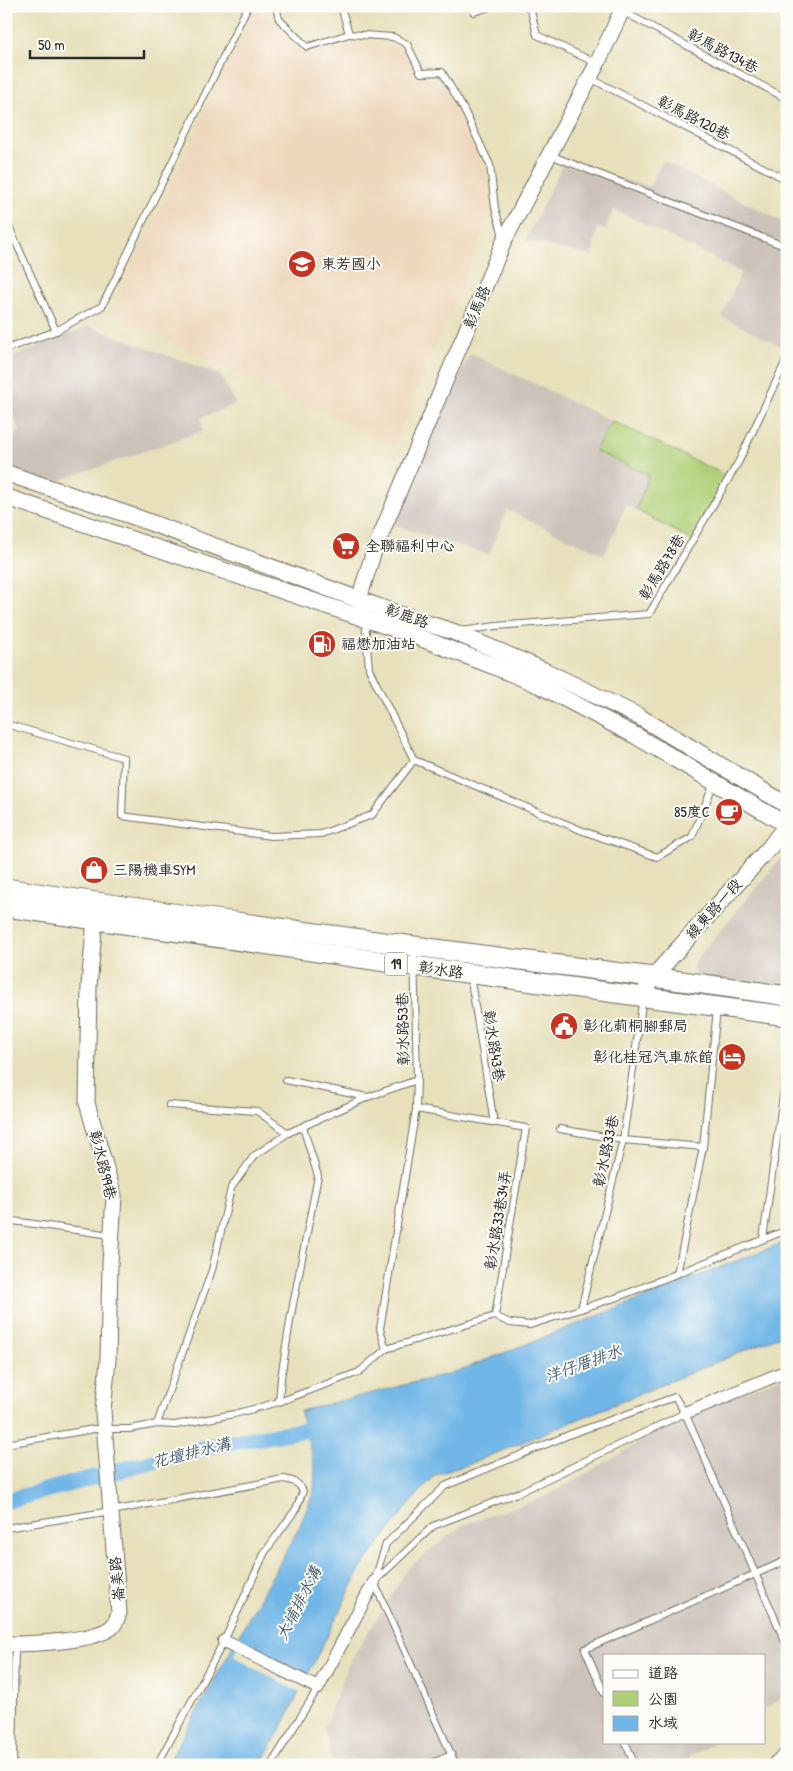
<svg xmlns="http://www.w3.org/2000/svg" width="793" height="1771" font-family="'Patrick Hand','LXGW WenKai TC',sans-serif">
	<rect width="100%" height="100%" fill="#fdfcf7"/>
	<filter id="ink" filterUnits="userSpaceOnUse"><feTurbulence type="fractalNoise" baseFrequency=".02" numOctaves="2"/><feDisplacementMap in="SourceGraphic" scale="10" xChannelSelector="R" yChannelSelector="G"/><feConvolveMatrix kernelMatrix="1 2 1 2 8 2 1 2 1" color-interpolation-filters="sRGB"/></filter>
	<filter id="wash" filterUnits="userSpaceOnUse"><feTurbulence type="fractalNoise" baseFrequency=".0096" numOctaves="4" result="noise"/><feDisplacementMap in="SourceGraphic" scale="20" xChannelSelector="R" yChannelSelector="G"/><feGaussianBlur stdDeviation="1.12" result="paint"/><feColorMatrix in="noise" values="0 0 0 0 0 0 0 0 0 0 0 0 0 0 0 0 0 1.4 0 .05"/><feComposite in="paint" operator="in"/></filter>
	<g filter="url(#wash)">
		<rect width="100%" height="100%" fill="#e7e0bb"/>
		<polygon fill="#eed7bb" points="254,8 304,49 408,46 425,72 456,98 484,171 489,188 491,214 394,445 110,314"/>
		<g fill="#ccc2b9">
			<polygon points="663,161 787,224 787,349 722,317 741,272 613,209 606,229 597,228 592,256 526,240 562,165 650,186"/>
			<polygon points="89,326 220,375 236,404 201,418 203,431 52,483 6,467 6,439 20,431 6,397 6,360"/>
			<polygon points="470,353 612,421 595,451 649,476 636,510 626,505 604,555 507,510 489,555 391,524"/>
			<polygon points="787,851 787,993 696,975 693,967 699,956"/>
			<polygon points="787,1375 787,1695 764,1710 764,1655 604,1655 604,1742 714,1742 678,1765 333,1765 324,1728 348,1665 408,1568 462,1525 547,1496 657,1432 718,1402"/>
		</g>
		<polygon fill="#afd078" stroke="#6d7e52" points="612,421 727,476 693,541 636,510 649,475 595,451"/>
		<polygon fill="#70b6e7" stroke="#4e7089" points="787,1241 787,1333 470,1464 435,1475 406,1508 360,1570 285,1721 261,1765 167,1765 299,1528 314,1491 315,1467 300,1411 456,1372"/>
		<polygon fill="#e7e0bb" points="241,1642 308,1680 302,1694 233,1656"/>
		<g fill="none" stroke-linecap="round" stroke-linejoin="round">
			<polyline stroke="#70b6e7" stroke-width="16" points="6,1501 215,1445 304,1430 324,1432"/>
		</g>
	</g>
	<g filter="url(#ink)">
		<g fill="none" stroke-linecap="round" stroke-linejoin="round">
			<defs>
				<g id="service">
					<polyline points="276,6 279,19 307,47 349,34 341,6"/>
					<polyline points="473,6 474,12 493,6"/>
					<polyline points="526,6 531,11 537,35 596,63"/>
					<polyline points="622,11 787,99"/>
					<polyline points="349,34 393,37 407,44 421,73 442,72 463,108 490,165 495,208 503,236"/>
					<polyline points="590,78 787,180"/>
					<polyline points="550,155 787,247"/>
					<polyline points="6,220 56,331"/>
					<polyline points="6,349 56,331 102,306 248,6"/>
					<polyline points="365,620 369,669 414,760 583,831 657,857 692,837 714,783"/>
					<polyline points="462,631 496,626 649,614 739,461 787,358"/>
					<polyline points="6,724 124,758 122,816 271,836 321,834 372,815 414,760"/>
					<polyline points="470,975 494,1123"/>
					<polyline points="286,1080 367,1097"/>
					<polyline points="169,1105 257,1111 288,1133"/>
					<polyline points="416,1109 526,1128 495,1316"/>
					<polyline points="560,1129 623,1140 703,1147"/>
					<polyline points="6,1220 111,1235"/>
					<polyline points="763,1239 787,1067"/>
					<polyline points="677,1274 703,1147 717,1009"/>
					<polyline points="581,1309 623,1140 643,997"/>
					<polyline points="386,1349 380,1329 416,1109 417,1080 414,947"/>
					<polyline points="279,1402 281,1378 291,1315 318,1176 303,1127"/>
					<polyline points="157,1424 212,1270 231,1188 254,1156 288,1133 368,1097 417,1080"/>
					<polyline points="6,1444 94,1429 130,1429 157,1424 175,1425 234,1414 279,1402 359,1372 386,1349 495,1316 510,1323 530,1325 618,1297 787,1230"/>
					<path d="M6,1528L111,1511L284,1479C294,1481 298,1482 303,1491L296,1509L265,1552L224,1641L157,1765"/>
					<polyline points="375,1581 433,1526 520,1492 685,1413"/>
					<polyline points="604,1693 585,1649 787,1560"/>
					<polyline points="625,1742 635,1765"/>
					<polyline points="13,1765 15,1644"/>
					<polyline points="271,1765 318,1688"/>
					<polyline points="428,1765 451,1755"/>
					<polyline points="456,1765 374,1582 386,1544 445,1486 571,1434 675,1397 685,1413 787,1646"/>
				</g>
				<g id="minor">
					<polyline points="685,1413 787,1371"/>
					<polyline points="224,1641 318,1688 374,1582"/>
				</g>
				<g id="tertiary">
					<polyline points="362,610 359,599 374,551 504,241 597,64 624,6"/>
					<path d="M6,1644C31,1644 94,1642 112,1627C116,1623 117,1618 119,1613L103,1411L108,1360L110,1264L114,1196L87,1103L89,986L96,909"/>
				</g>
				<g id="secondary">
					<polyline points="6,473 135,517 398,614 454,632 543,670 638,716 787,805"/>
					<polyline points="6,497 410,634 496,667 539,685 636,736 787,825"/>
					<polyline points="643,996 653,977 770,847 787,824"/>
				</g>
				<g id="primary">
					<path d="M6,888C142,910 278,928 414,946C538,963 663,977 787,996"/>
					<polyline points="6,907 414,966 787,1016"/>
				</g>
				<polyline id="motorway" points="779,1765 787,1759"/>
			</defs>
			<use href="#service" stroke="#6d6a5d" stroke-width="8"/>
			<use href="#minor" stroke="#6d6a5d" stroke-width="14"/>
			<use href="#tertiary" stroke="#6d6a5d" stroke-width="17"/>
			<use href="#secondary" stroke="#6d6a5d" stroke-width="18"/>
			<use href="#primary" stroke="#6d6a5d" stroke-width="21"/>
			<use href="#motorway" stroke="#6d6a5d" stroke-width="23"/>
			<use href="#service" stroke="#fff" stroke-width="6"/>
			<use href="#minor" stroke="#fff" stroke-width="12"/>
			<use href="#tertiary" stroke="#fff" stroke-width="15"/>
			<use href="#secondary" stroke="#fff" stroke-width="16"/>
			<use href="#primary" stroke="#fff" stroke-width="19"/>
			<use href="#motorway" stroke="#fff" stroke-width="21"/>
		</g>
	</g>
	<defs>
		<symbol id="school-disc" viewBox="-11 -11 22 22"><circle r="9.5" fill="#c8321e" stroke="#fdfcf7"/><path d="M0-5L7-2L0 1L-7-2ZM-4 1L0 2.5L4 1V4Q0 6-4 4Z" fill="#fff"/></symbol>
		<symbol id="supermarket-disc" viewBox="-11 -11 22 22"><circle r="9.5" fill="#c8321e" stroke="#fdfcf7"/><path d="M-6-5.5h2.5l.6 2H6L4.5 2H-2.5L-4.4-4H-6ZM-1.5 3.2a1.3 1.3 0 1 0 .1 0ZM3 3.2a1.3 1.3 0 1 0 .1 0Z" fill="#fff"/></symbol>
		<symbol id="fuel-disc" viewBox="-11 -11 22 22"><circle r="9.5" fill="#c8321e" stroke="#fdfcf7"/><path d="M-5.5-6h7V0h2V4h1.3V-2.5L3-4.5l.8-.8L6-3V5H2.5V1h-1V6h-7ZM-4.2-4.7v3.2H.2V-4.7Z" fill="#fff"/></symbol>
		<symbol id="cafe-disc" viewBox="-11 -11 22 22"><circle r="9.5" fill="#c8321e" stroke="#fdfcf7"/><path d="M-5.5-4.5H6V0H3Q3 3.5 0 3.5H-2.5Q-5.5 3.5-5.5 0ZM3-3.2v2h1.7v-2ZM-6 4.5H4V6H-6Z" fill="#fff"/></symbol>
		<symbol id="shop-disc" viewBox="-11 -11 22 22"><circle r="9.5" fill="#c8321e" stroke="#fdfcf7"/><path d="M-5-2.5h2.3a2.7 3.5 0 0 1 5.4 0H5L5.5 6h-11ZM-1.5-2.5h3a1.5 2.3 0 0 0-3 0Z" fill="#fff"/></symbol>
		<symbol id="civic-disc" viewBox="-11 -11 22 22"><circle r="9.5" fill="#c8321e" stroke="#fdfcf7"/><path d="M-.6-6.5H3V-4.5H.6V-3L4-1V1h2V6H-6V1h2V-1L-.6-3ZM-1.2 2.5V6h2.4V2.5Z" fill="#fff"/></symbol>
		<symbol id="hotel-disc" viewBox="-11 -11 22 22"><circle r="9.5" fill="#c8321e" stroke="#fdfcf7"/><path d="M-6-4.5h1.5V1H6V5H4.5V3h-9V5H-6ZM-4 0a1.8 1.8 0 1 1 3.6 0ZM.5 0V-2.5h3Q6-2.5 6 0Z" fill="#fff"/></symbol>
	</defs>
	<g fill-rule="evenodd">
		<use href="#school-disc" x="286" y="248" width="32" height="32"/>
		<use href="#supermarket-disc" x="330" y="530" width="32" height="32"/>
		<use href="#fuel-disc" x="306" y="628" width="32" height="32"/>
		<use href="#cafe-disc" x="713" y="796" width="32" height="32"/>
		<use href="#shop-disc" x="78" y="854" width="32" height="32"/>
		<use href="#civic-disc" x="548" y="1010" width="32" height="32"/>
		<use href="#hotel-disc" x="716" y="1041" width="32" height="32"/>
	</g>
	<g text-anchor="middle" stroke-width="4" stroke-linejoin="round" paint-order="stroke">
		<rect fill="#fdfcf7" stroke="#6a6a68" stroke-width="1" x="385" y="952.5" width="22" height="23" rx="4"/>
		<g font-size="14" font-weight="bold" fill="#2b2b2b">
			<text x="396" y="969">19</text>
		</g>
		<g font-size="15" fill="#2b2b2b" stroke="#fdfcf7">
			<text transform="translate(723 51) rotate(28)" y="5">彰馬路134巷</text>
			<text transform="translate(694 118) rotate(27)" y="5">彰馬路120巷</text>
			<text transform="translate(477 307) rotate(-67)" y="5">彰馬路</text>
			<text transform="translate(662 567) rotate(-59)" y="5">彰馬路78巷</text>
			<text transform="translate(407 616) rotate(19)" y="5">彰鹿路</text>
			<text transform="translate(714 909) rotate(-48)" y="5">線東路一段</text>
			<text transform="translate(441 970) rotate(8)" y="5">彰水路</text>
			<text transform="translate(403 1029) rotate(-91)" y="5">彰水路53巷</text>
			<text transform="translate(494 1046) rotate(81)" y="5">彰水路43巷</text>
			<text transform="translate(606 1151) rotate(-78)" y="5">彰水路33巷</text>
			<text transform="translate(103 1165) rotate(76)" y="5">彰水路99巷</text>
			<text transform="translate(498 1220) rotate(-81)" y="5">彰水路33巷34弄</text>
			<text transform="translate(117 1579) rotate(-95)" y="5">崙美路</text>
		</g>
		<g font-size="15" fill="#2b2b2b" stroke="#fdfcf7" text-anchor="start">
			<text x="321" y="269">東芳國小</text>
			<text x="365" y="551">全聯福利中心</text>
			<text x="341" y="649">福懋加油站</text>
			<text x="710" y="817" text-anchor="end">85度C</text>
			<text x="113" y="875">三陽機車SYM</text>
			<text x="583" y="1031">彰化莿桐腳郵局</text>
			<text x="713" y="1062" text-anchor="end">彰化桂冠汽車旅館</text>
		</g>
		<g font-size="16" font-style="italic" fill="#435c6d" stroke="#fdfcf7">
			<text transform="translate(583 1363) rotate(-20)" y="6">洋仔厝排水</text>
			<text transform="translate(191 1452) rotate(-14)" y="6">花壇排水溝</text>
			<text transform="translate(298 1603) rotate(-63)" y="6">大埔排水溝</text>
		</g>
	</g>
	<rect width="793" height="1771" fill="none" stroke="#fdfcf7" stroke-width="25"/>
	<rect x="603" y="1654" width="162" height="90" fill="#fdfcf7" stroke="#a9a8a5"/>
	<rect x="613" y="1670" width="25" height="8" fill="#ffffff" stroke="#a9a8a5"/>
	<text x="648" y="1678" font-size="15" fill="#2b2b2b">道路</text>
	<rect x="613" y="1691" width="25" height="15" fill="#afd078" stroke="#a9a8a5"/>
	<text x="648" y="1704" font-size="15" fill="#2b2b2b">公園</text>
	<rect x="613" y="1716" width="25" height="15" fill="#70b6e7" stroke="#a9a8a5"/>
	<text x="648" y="1728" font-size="15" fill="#2b2b2b">水域</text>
	<path d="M30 50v8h114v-8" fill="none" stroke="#2b2b2b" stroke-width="2.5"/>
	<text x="38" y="50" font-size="15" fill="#2b2b2b" stroke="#fdfcf7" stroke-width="4" paint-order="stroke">50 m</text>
</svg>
